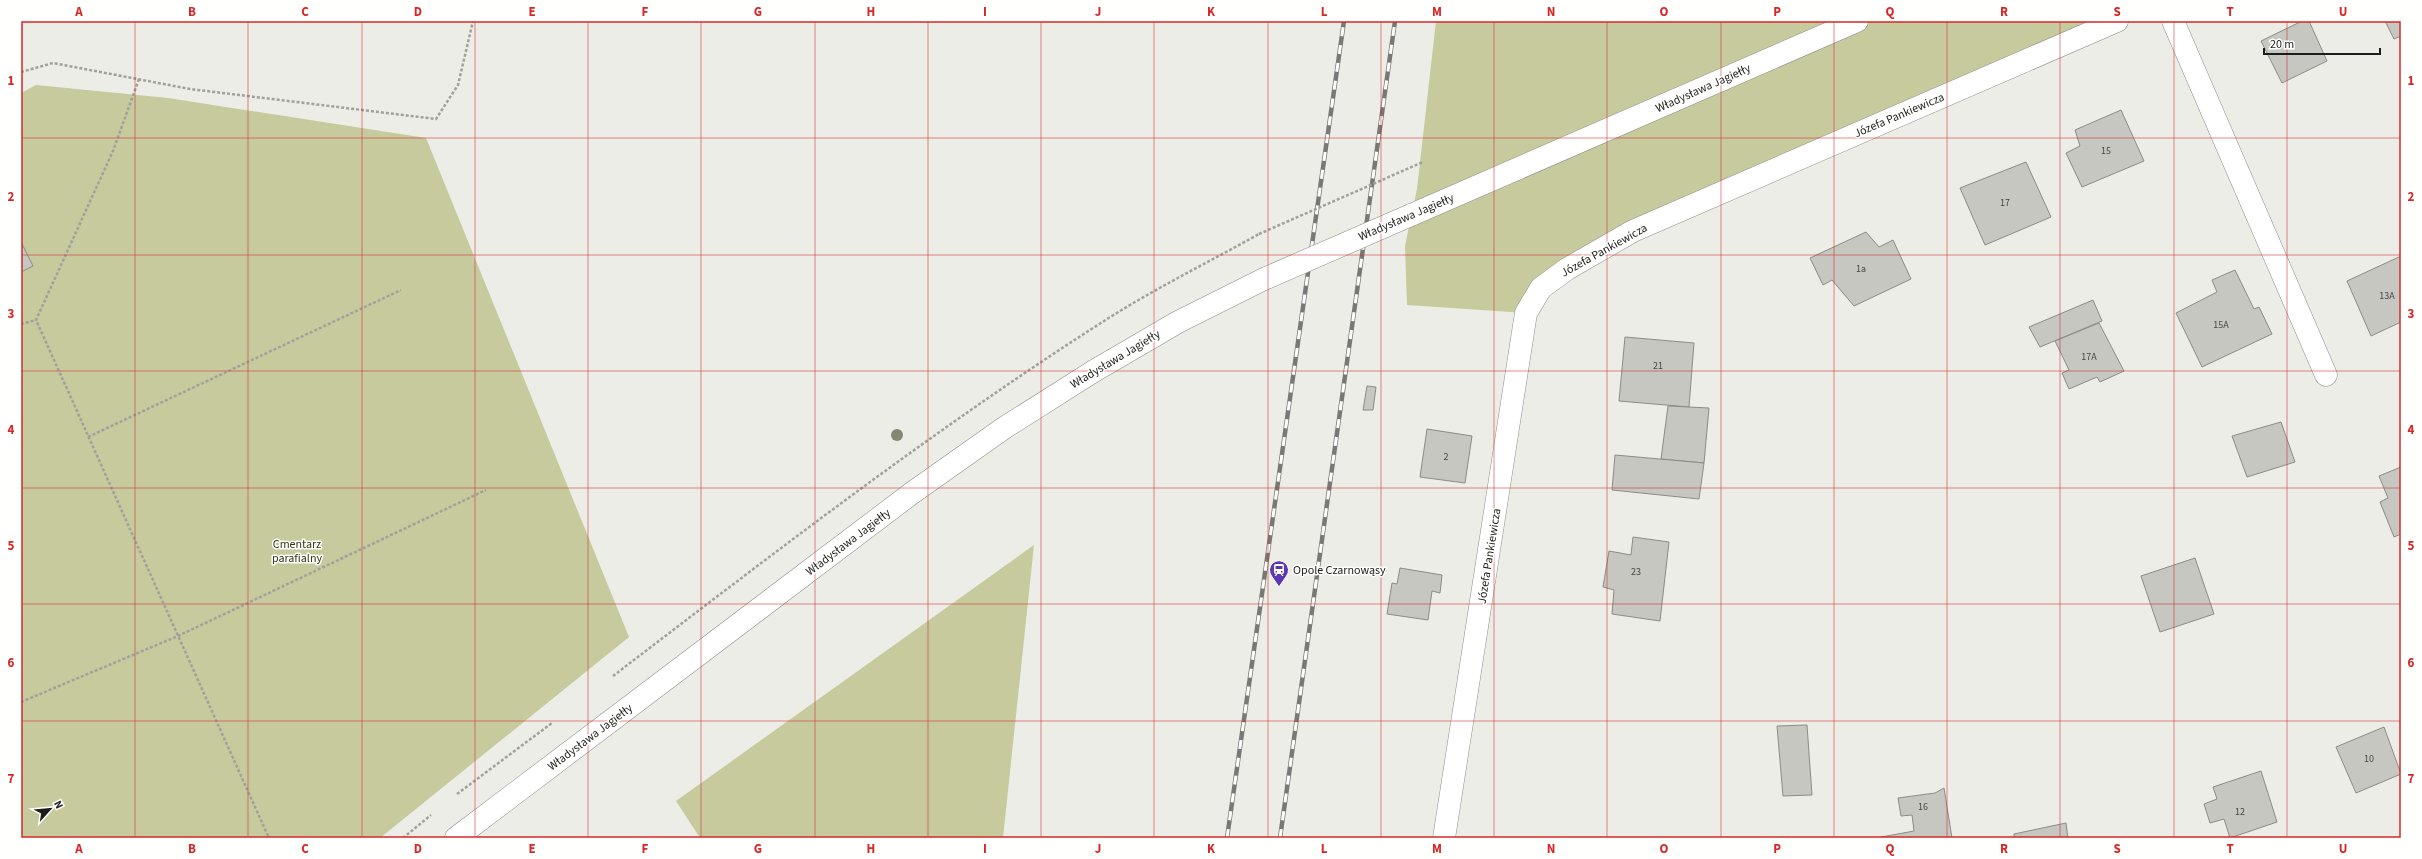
<svg xmlns="http://www.w3.org/2000/svg" width="2422" height="859" font-family="'Source Sans 3',sans-serif">
	<rect width="100%" height="100%" fill="#ecede6"/>
	<g fill="#c6ca9d">
		<polygon points="1436,21 2117,21 1603,247 1526,313 1407,305 1405,246 1417,189"/>
		<polygon points="36,85 168,98 426,138 629,637 380,838 21,838 21,93"/>
		<polygon points="1034,545 1003,838 700,838 676,801"/>
	</g>
	<g fill="#c6c7c1" stroke="#8b8c85">
		<polygon points="2302,21 2309,21 2327,61 2282,83 2261,41"/>
		<polygon points="2385,21 2401,21 2401,36 2394,39"/>
		<polygon points="2121,110 2144,161 2082,187 2066,153 2080,146 2075,130"/>
		<polygon points="2026,162 2051,217 1985,245 1960,188"/>
		<polygon points="1866,232 1879,247 1893,240 1911,279 1854,306 1832,280 1823,285 1810,258"/>
		<polygon points="21,242 33,266 21,272"/>
		<polygon points="2401,256 2401,322 2371,336 2347,281"/>
		<polygon points="2235,270 2254,309 2259,307 2272,334 2202,367 2176,313 2217,292 2212,280"/>
		<polygon points="2093,300 2102,321 2040,347 2029,327"/>
		<polygon points="2099,323 2124,371 2100,382 2097,377 2069,389 2062,373 2069,370 2055,341"/>
		<polygon points="1625,337 1694,343 1689,407 1619,401"/>
		<polygon points="1367,386 1376,387 1373,410 1363,410"/>
		<polygon points="1668,406 1709,408 1704,463 1661,459"/>
		<polygon points="2281,422 2295,462 2247,477 2232,436"/>
		<polygon points="1427,429 1472,436 1465,483 1420,477"/>
		<polygon points="1615,455 1704,463 1699,499 1612,490"/>
		<polygon points="2401,467 2401,534 2394,537 2380,502 2388,498 2379,476"/>
		<polygon points="1633,537 1669,542 1660,621 1612,614 1614,590 1603,587 1609,551 1631,555"/>
		<polygon points="2195,558 2214,614 2160,632 2141,576"/>
		<polygon points="1400,568 1442,575 1440,593 1432,591 1428,620 1387,614 1392,583 1397,584"/>
		<polygon points="1807,725 1812,795 1783,796 1777,726"/>
		<polygon points="2384,727 2401,774 2356,793 2336,747"/>
		<polygon points="2261,771 2277,822 2230,838 2224,819 2210,823 2204,804 2217,799 2213,787"/>
		<polygon points="1944,788 1952,838 1876,838 1914,831 1912,815 1901,816 1898,798 1935,793"/>
		<polygon points="2066,823 2068,838 2014,838 2014,834"/>
	</g>
	<g fill="none" stroke-linecap="round" stroke-linejoin="round">
		<defs>
			<g id="minor">
				<polyline points="2173,21 2326,375"/>
				<polyline points="1411,215 1857,21"/>
				<polyline points="456,838 912,493 1004,428 1094,371 1178,322 1264,279"/>
				<polyline points="1444,838 1526,313 1541,288 1567,269 1633,231 2117,21"/>
			</g>
		</defs>
		<use href="#minor" stroke="#8e8e88" stroke-width="23"/>
		<g stroke="#a1a19c" stroke-width="2.5" stroke-dasharray="3 2" stroke-linecap="butt">
			<polyline points="21,72 53,63 190,89 436,119 458,85 473,21"/>
			<polyline points="139,79 113,151 36,320 269,838"/>
			<polyline points="21,324 36,320"/>
			<polyline points="88,437 401,290"/>
			<path d="M613,676C774,553 933,430 1104,321C1154,289 1207,263 1259,234"/>
			<polyline points="21,702 178,636 486,490"/>
			<polyline points="457,794 552,723"/>
			<polyline points="403,838 431,815"/>
		</g>
		<use href="#minor" stroke="#fff" stroke-width="22"/>
		<defs>
			<g id="rail">
				<polyline points="1227,838 1344,21"/>
				<polyline points="1280,838 1395,21"/>
			</g>
		</defs>
		<use href="#rail" stroke="#787874" stroke-width="4.5"/>
		<use href="#rail" stroke="#fffffe" stroke-width="3" stroke-dasharray="9" stroke-linecap="butt"/>
		<defs>
			<polyline id="minor-bridge" points="1264,279 1411,215"/>
		</defs>
		<use href="#minor-bridge" stroke="#8e8e88" stroke-width="23" stroke-linecap="butt"/>
		<polyline stroke="#a1a19c" stroke-width="2.5" stroke-dasharray="3 2" stroke-linecap="butt" points="1259,234 1423,162"/>
		<use href="#minor-bridge" stroke="#fff" stroke-width="22"/>
	</g>
	<circle fill="#868772" cx="897" cy="435" r="6"/>
	<path fill="none" stroke="#d62828" stroke-width="1" stroke-opacity="0.55" d="M135,21V838M248,21V838M362,21V838M475,21V838M588,21V838M701,21V838M815,21V838M928,21V838M1041,21V838M1154,21V838M1268,21V838M1381,21V838M1494,21V838M1607,21V838M1721,21V838M1834,21V838M1947,21V838M2060,21V838M2174,21V838M2287,21V838M21,138H2401M21,255H2401M21,371H2401M21,488H2401M21,604H2401M21,721H2401"/>
	<defs>
		<symbol id="station-pin" viewBox="-11 -11 22 30"><path d="M0 17L-7.5 6A9.5 9.5 0 1 1 7.5 6Z" fill="#5e38b0" stroke="#fffffe"/><path d="M-3-6H3Q5-6 5-4V2Q5 4 3 4L4.5 6H3L1.5 4h-3L-3 6H-4.5L-3 4Q-5 4-5 2V-4Q-5-6-3-6ZM-3.5-4v3h7v-3ZM-3.5 1v1.5H-2V1ZM2 1v1.5H3.5V1Z" fill="#fff"/></symbol>
	</defs>
	<g fill-rule="evenodd">
		<use href="#station-pin" x="1268" y="559" width="22" height="30"/>
	</g>
	<g text-anchor="middle" stroke-width="3" stroke-linejoin="round" paint-order="stroke">
		<g font-size="10" fill="#464744">
			<text x="2106" y="154">15</text>
			<text x="2005" y="206">17</text>
			<text x="1861" y="272">1a</text>
			<text x="2387" y="299">13A</text>
			<text x="2221" y="328">15A</text>
			<text x="2089" y="360">17A</text>
			<text x="1658" y="369">21</text>
			<text x="1446" y="460">2</text>
			<text x="1636" y="575">23</text>
			<text x="2369" y="762">10</text>
			<text x="1923" y="810">16</text>
			<text x="2240" y="815">12</text>
		</g>
		<g font-size="12" fill="#1c1c1a" stroke="#fffffe">
			<text transform="translate(1703 88) rotate(-24)" y="4">Władysława Jagiełły</text>
			<text transform="translate(1899 115) rotate(-23)" y="4">Józefa Pankiewicza</text>
			<text transform="translate(1406 217) rotate(-23)" y="4">Władysława Jagiełły</text>
			<text transform="translate(1604 250) rotate(-29)" y="4">Józefa Pankiewicza</text>
			<text transform="translate(1115 359) rotate(-31)" y="4">Władysława Jagiełły</text>
			<text transform="translate(848 542) rotate(-37)" y="4">Władysława Jagiełły</text>
			<text transform="translate(1489 556) rotate(-81)" y="4">Józefa Pankiewicza</text>
			<text transform="translate(590 737) rotate(-37)" y="4">Władysława Jagiełły</text>
		</g>
		<g font-size="12" fill="#323414" stroke="#fffffe">
			<text x="297" y="548">Cmentarz<tspan x="297" dy="14">parafialny</tspan></text>
		</g>
		<g font-size="12" fill="#1c1c1a" stroke="#fffffe" text-anchor="start">
			<text x="1293" y="574">Opole Czarnowąsy</text>
		</g>
	</g>
	<rect width="2422" height="859" fill="none" stroke="#fffffe" stroke-width="44"/>
	<g transform="translate(50 809) rotate(63)" stroke="#fffffe" stroke-width="3" paint-order="stroke">
	<path d="M0-3L7 15L0 10L-7 15Z" fill="#1c1c1a"/>
	<text y="-6" font-size="11" font-weight="bold" text-anchor="middle" fill="#1c1c1a">N</text>
	</g>
	<path d="M2264 48v6h116v-6" fill="none" stroke="#1c1c1a" stroke-width="2"/>
	<text x="2270" y="48" font-size="12" fill="#1c1c1a" stroke="#fffffe" stroke-width="3" paint-order="stroke">20 m</text>
	<rect x="22" y="22" width="2378" height="815" fill="none" stroke="#d62828" stroke-width="1.5"/>
	<g font-size="13" text-anchor="middle" font-weight="bold" fill="#d62828">
		<text x="79" y="16">A</text>
		<text x="192" y="16">B</text>
		<text x="305" y="16">C</text>
		<text x="418" y="16">D</text>
		<text x="532" y="16">E</text>
		<text x="645" y="16">F</text>
		<text x="758" y="16">G</text>
		<text x="871" y="16">H</text>
		<text x="985" y="16">I</text>
		<text x="1098" y="16">J</text>
		<text x="1211" y="16">K</text>
		<text x="1324" y="16">L</text>
		<text x="1437" y="16">M</text>
		<text x="1551" y="16">N</text>
		<text x="1664" y="16">O</text>
		<text x="1777" y="16">P</text>
		<text x="1890" y="16">Q</text>
		<text x="2004" y="16">R</text>
		<text x="2117" y="16">S</text>
		<text x="2230" y="16">T</text>
		<text x="2343" y="16">U</text>
		<text x="11" y="85">1</text>
		<text x="2411" y="85">1</text>
		<text x="11" y="201">2</text>
		<text x="2411" y="201">2</text>
		<text x="11" y="318">3</text>
		<text x="2411" y="318">3</text>
		<text x="11" y="434">4</text>
		<text x="2411" y="434">4</text>
		<text x="11" y="550">5</text>
		<text x="2411" y="550">5</text>
		<text x="11" y="667">6</text>
		<text x="2411" y="667">6</text>
		<text x="11" y="783">7</text>
		<text x="2411" y="783">7</text>
		<text x="79" y="853">A</text>
		<text x="192" y="853">B</text>
		<text x="305" y="853">C</text>
		<text x="418" y="853">D</text>
		<text x="532" y="853">E</text>
		<text x="645" y="853">F</text>
		<text x="758" y="853">G</text>
		<text x="871" y="853">H</text>
		<text x="985" y="853">I</text>
		<text x="1098" y="853">J</text>
		<text x="1211" y="853">K</text>
		<text x="1324" y="853">L</text>
		<text x="1437" y="853">M</text>
		<text x="1551" y="853">N</text>
		<text x="1664" y="853">O</text>
		<text x="1777" y="853">P</text>
		<text x="1890" y="853">Q</text>
		<text x="2004" y="853">R</text>
		<text x="2117" y="853">S</text>
		<text x="2230" y="853">T</text>
		<text x="2343" y="853">U</text>
	</g>
</svg>
